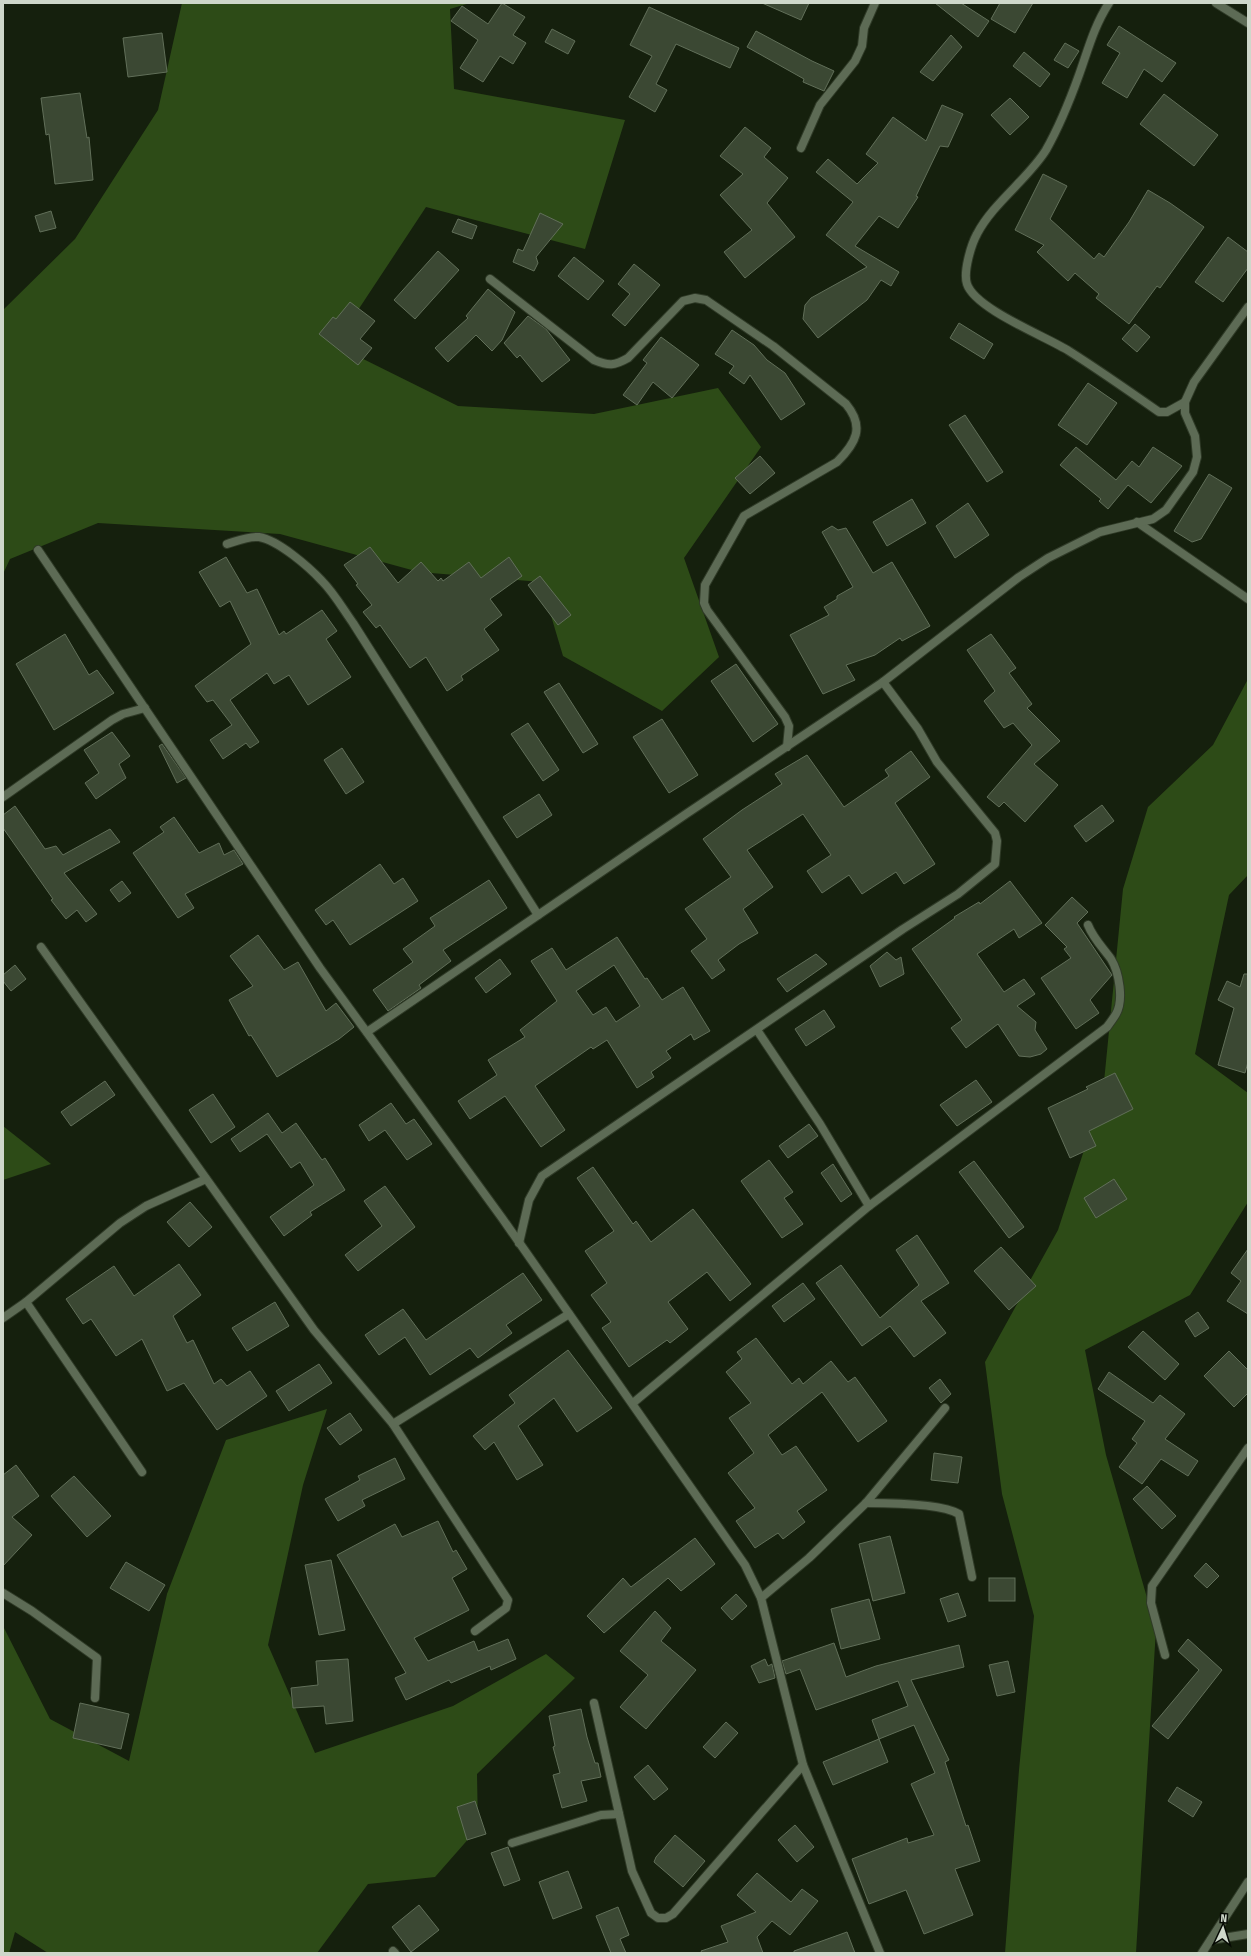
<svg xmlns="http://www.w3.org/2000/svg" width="1251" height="1956" font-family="'Fira Sans Condensed',sans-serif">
	<rect width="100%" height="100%" fill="#15200d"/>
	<g fill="#2d4b17">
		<polygon points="182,3 470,3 450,9 454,89 625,120 585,249 426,207 335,345 458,406 594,414 718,388 761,447 684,558 719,657 662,711 563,656 541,582 419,572 280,534 98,523 10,559 3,574 3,310 75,239 158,110"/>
		<polygon points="1248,679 1248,875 1229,895 1195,1054 1248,1093 1248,1202 1190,1295 1085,1350 1106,1455 1156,1629 1136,1953 1005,1953 1019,1770 1034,1616 1002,1494 985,1362 1058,1230 1103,1092 1123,889 1148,807 1213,745"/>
		<polygon points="3,1126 51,1164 3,1180"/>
		<polygon points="327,1409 303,1485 268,1645 315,1753 453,1706 546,1654 575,1678 477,1774 478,1828 435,1877 368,1884 317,1953 48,1953 15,1932 9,1953 3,1953 3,1626 50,1719 129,1761 167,1594 226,1440"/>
	</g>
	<g fill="#3b4833" stroke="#616f59" fill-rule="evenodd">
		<polygon points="502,3 525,17 513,35 526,43 513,64 500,56 483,82 460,68 478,40 451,21 462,6 488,24"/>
		<polygon points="762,3 809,3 801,20"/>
		<polygon points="935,3 961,3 989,21 978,37"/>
		<polygon points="1000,3 1033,3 1015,33 991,19"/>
		<polygon points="649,7 739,48 730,68 676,44 656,84 667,90 655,112 629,97 652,56 630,45"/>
		<polygon points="1119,26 1176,63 1162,82 1144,69 1127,98 1102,83 1120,53 1107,45"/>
		<polygon points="552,29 575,41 568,54 545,42"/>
		<polygon points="756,31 812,61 834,71 824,91 803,82 804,79 747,47"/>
		<polygon points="162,33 167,72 128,77 123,38"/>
		<polygon points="951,35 962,47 933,81 920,72"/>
		<polygon points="1065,43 1079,51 1068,68 1054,60"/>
		<polygon points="1024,52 1050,74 1040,87 1013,66"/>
		<polygon points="80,93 87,138 89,137 93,180 55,184 49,134 46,135 41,98"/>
		<polygon points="1164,94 1218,135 1194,166 1140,124"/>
		<polygon points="1010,98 1029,117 1010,135 991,115"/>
		<polygon points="942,105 963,114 948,147 940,146 916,196 918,197 898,228 879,216 855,246 899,272 891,286 881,280 867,300 818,338 803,319 805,305 811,298 867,267 826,235 853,202 816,172 828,159 857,184 878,163 866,154 893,117 926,141"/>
		<polygon points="745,127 771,148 764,157 788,178 767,203 795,237 745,278 724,252 752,230 720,195 743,174 720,156"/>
		<polygon points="1043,174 1067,186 1050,219 1094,259 1099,253 1104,257 1129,222 1148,190 1170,203 1204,227 1160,288 1157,286 1129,324 1096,298 1099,294 1075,273 1068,281 1037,252 1044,245 1015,230"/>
		<polygon points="51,211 56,228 40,232 35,216"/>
		<polygon points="540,213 563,224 536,257 538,263 534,271 513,262 518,249 523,251"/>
		<polygon points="458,219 477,226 472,239 452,232"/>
		<polygon points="1228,237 1248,252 1248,268 1223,302 1195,282"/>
		<polygon points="438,251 459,270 415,319 394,300"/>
		<polygon points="574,257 604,281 588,300 558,276"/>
		<polygon points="634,264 660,285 625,326 612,315 630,294 618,284"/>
		<polygon points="488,289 515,312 502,340 492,351 476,335 448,362 435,348 468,318 466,316"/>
		<polygon points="350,302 375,321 360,339 372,348 358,365 319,334 333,317 336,319"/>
		<polygon points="528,316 546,329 570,360 542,382 520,355 517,358 504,343"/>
		<polygon points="959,323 993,344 984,359 950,338"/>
		<polygon points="1135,324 1150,337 1137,352 1122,339"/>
		<polygon points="732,330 754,345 767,360 785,373 805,404 781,420 750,375 744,384 729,373 734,366 715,354"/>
		<polygon points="661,337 699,365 672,398 653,382 637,405 623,395 647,363 643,360"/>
		<polygon points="1088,383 1117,403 1087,445 1058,425"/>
		<polygon points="965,415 1003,472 987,482 949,425"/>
		<polygon points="1076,447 1116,480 1132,461 1139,467 1153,447 1182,466 1151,503 1128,485 1108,509 1099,501 1101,499 1060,465"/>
		<polygon points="760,456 775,473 750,494 735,478"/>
		<polygon points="1209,474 1232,488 1201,539 1192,542 1174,531"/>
		<polygon points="912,499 926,523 887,546 873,522"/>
		<polygon points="968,503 989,535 955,558 936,526"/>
		<polygon points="832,526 838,530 846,528 873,573 892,562 930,626 902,641 900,638 875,655 846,665 855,680 823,694 790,635 829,615 824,607 837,599 837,596 853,587 822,532"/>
		<polygon points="370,547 398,583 421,562 438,581 441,578 443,581 469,562 481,578 509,557 522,576 490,599 502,615 484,629 499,650 461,676 463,680 447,691 426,657 410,668 380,625 376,628 363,612 372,605 356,585 358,584 344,565"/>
		<polygon points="226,557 247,593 257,589 279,635 284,631 286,634 322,610 337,631 326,639 351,677 308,705 289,675 274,684 267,673 230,700 259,742 250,748 246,743 223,759 210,740 232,725 213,700 207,702 195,686 251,644 230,601 220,607 199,572"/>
		<polygon points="540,576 571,615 558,625 528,585"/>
		<polygon points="65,634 89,675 97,670 114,693 54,730 16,664"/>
		<polygon points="991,634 1016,668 1009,673 1032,704 1027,708 1060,741 1034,764 1058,785 1025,822 1004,802 999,807 987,797 1032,745 1013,723 1004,728 984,701 995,691 967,650"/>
		<polygon points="736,664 778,724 753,742 711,681"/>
		<polygon points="559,683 598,744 583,753 544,692"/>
		<polygon points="662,719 698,775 669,793 633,737"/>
		<polygon points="528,723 559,770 543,781 511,734"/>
		<polygon points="112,732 130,756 119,764 126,778 96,799 85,783 99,773 84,750"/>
		<polygon points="162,744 186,778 177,783 159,746"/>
		<polygon points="342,748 364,782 346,794 324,760"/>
		<polygon points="911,751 930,777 895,803 935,864 904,884 896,872 862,894 849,875 822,893 807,871 831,855 803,814 747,850 773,887 743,909 758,933 739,944 718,960 725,970 712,979 691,951 707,939 685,909 731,877 703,839 742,810 782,784 775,774 807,755 844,807 889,776 885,770"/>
		<polygon points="539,794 552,815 517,838 503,817"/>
		<polygon points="1102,805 1114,821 1086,842 1074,826"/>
		<polygon points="15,806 45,849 56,846 63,855 110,829 120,842 64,873 97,914 86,922 77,910 66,919 51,900 53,899 3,828 3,815"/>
		<polygon points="174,817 199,853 219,843 224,855 234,850 243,864 185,894 194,908 178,918 133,853 164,832 160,827"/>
		<polygon points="380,864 394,884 403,878 418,901 350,945 333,920 326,925 315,910"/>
		<polygon points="489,880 507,908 443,950 451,961 419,985 421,988 388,1011 373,990 413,962 403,949 435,926 430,918"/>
		<polygon points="122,881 131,893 119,902 110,890"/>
		<polygon points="1010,881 1042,923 1019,938 1014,929 977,954 1004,992 1024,979 1035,994 1017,1006 1036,1022 1035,1030 1047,1049 1041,1054 1030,1057 1019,1056 998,1024 966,1048 951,1028 962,1020 912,949 955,918 954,917 979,902 980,904"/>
		<polygon points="1072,897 1088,912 1077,923 1112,975 1090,1000 1099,1013 1076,1029 1041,978 1071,958 1064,949 1067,947 1045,925"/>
		<polygon points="258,935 284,970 298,962 326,1011 336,1003 354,1027 339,1039 277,1077 251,1035 249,1036 229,1000 253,986 230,956"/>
		<path d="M617,937L645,979L647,978L662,1000L683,987L710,1031L694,1040L691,1034L666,1051L671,1058L651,1072L654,1077L637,1088L607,1040L593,1049L591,1047L535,1086L565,1130L541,1147L505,1096L470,1119L458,1101L497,1075L488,1060L525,1037L520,1030L557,1001L531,961L552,948L566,970ZM614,965L640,1006L616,1022L606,1007L593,1015L576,991Z"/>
		<polygon points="887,952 896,960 901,957 904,974 880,987 870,966"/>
		<polygon points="816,954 827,964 787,992 777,979"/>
		<polygon points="500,959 511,974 486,993 475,978"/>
		<polygon points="15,965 26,979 11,991 3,981 3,975"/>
		<polygon points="1244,974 1248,974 1248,1062 1245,1073 1218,1065 1234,1008 1218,1000 1227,981 1240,987"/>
		<polygon points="824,1010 835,1027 806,1046 795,1029"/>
		<polygon points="1115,1073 1133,1109 1089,1131 1096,1146 1070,1158 1048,1108 1088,1089 1086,1087"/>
		<polygon points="976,1080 992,1102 957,1126 940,1105"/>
		<polygon points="105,1081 115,1095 71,1126 61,1112"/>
		<polygon points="213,1094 235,1127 211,1143 189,1110"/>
		<polygon points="391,1103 406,1124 414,1119 432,1144 407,1160 385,1130 369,1141 359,1125"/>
		<polygon points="268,1113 282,1133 296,1123 322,1160 325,1158 345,1190 310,1212 312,1215 284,1236 270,1217 314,1185 300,1162 291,1168 267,1134 240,1152 231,1139"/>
		<polygon points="809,1124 818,1136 788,1158 779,1146"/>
		<polygon points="769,1160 793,1192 784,1198 803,1224 782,1238 741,1181"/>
		<polygon points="974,1161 1024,1227 1009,1238 959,1172"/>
		<polygon points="833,1164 852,1194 841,1202 821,1173"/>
		<polygon points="593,1167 633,1224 636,1221 651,1242 693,1209 751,1284 730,1301 707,1272 668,1302 688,1329 670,1343 667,1340 629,1367 602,1328 611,1322 591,1295 607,1283 585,1251 614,1231 577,1178"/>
		<polygon points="1114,1179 1127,1199 1096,1218 1084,1198"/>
		<polygon points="385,1186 415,1227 358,1271 345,1255 382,1226 364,1201"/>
		<polygon points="190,1202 212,1227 189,1247 167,1222"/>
		<polygon points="917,1235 949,1283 921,1301 946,1333 914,1357 890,1326 862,1346 816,1283 841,1265 880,1318 919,1285 896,1250"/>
		<polygon points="1001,1247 1036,1286 1009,1310 974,1271"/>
		<polygon points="1248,1249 1248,1314 1227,1301 1241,1281 1231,1273"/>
		<polygon points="179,1264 201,1295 173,1316 187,1343 193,1340 214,1384 221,1379 227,1386 250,1371 267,1396 217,1430 184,1383 167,1391 142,1339 116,1356 91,1319 83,1324 66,1299 114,1266 134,1296"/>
		<polygon points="523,1273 542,1300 506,1325 512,1333 478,1358 470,1348 430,1375 405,1337 379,1355 365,1335 403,1309 426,1340"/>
		<polygon points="803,1283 815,1299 784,1322 772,1306"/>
		<polygon points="275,1302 289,1326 247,1351 232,1328"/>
		<polygon points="1198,1312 1209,1328 1195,1337 1185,1321"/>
		<polygon points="1143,1331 1179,1364 1165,1380 1128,1347"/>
		<polygon points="756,1338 792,1384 799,1378 803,1384 831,1361 848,1382 855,1377 887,1421 858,1442 822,1392 768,1435 782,1455 796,1446 827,1490 797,1511 805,1522 783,1539 778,1533 755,1548 736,1521 755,1508 728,1473 754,1453 729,1418 751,1403 726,1372 742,1359 737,1352"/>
		<polygon points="568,1350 612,1408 577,1432 554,1398 518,1426 543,1465 517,1480 494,1442 485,1450 473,1436 515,1403 509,1395"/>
		<polygon points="1229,1351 1248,1370 1248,1393 1234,1407 1204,1376"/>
		<polygon points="319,1364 332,1383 289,1411 276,1391"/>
		<polygon points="1109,1372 1153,1403 1160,1395 1185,1414 1165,1439 1198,1461 1188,1476 1161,1459 1142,1484 1119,1467 1137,1443 1132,1439 1145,1421 1098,1389"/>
		<polygon points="940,1379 951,1394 941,1403 929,1388"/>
		<polygon points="350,1413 362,1430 340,1445 327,1428"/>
		<polygon points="934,1453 962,1457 958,1483 931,1480"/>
		<polygon points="395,1458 405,1479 362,1500 365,1506 338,1521 325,1499 360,1480 358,1476"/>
		<polygon points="16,1465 39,1496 12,1517 32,1535 3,1566 3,1475"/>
		<polygon points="74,1476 111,1516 87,1537 51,1496"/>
		<polygon points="1147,1486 1176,1516 1162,1529 1133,1499"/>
		<polygon points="438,1521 453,1552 456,1550 467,1569 452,1578 469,1610 414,1638 428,1661 474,1641 478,1651 508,1639 516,1659 491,1670 490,1666 451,1683 449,1680 406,1700 395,1678 406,1673 337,1555 395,1524 402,1537"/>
		<polygon points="890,1536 905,1593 873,1601 859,1544"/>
		<polygon points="695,1538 715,1564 681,1591 668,1578 604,1633 587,1616 623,1578 631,1587"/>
		<polygon points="331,1560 345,1630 319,1635 305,1565"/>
		<polygon points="126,1562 165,1585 149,1611 110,1588"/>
		<polygon points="1206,1563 1219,1576 1207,1588 1194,1576"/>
		<rect x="989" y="1578" width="26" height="23"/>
		<polygon points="958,1593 966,1616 948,1622 940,1599"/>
		<polygon points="736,1594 747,1606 732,1620 721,1608"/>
		<polygon points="869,1599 880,1639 841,1649 831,1609"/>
		<polygon points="655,1611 671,1628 661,1641 696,1670 646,1729 620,1707 648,1675 620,1651"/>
		<polygon points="1188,1639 1222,1670 1168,1739 1152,1726 1199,1670 1178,1651"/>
		<polygon points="834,1643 846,1677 876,1666 959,1645 964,1667 911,1680 949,1760 945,1762 966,1826 968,1825 980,1861 955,1869 973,1915 924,1934 906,1890 869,1904 852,1859 907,1838 908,1843 934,1835 911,1784 935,1773 914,1725 879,1739 872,1720 908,1706 898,1681 816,1710 800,1669 786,1674 782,1661"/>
		<polygon points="348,1659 353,1721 326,1724 324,1706 293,1708 291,1688 318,1685 316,1661"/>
		<polygon points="765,1659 768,1666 772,1664 775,1678 759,1683 751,1666"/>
		<polygon points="1008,1661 1015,1692 997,1696 989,1665"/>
		<polygon points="80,1703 129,1714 121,1749 73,1738"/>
		<polygon points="581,1709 587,1737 595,1763 598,1763 601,1777 581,1781 587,1801 562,1808 553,1775 560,1773 553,1747 555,1746 549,1716"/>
		<polygon points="726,1722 738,1733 715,1758 703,1747"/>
		<polygon points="879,1739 888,1762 833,1785 823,1762"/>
		<polygon points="648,1765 668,1789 654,1800 634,1777"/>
		<polygon points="1177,1787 1202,1802 1193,1817 1168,1801"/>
		<polygon points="475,1801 486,1834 467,1840 457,1807"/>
		<polygon points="795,1825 814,1847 797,1862 778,1840"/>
		<polygon points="675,1835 705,1861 683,1887 654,1862 656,1857"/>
		<polygon points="508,1847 520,1880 504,1886 491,1853"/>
		<polygon points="568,1871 582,1908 553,1919 539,1882"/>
		<polygon points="757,1873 791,1902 802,1889 818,1901 790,1935 772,1921 757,1937 763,1953 702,1953 701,1951 728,1942 721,1926 756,1912 737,1895"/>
		<polygon points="419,1905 439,1930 411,1952 392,1927"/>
		<polygon points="618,1907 629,1935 620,1939 626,1953 611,1953 596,1916"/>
		<polygon points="847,1932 855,1953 794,1953 794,1951"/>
	</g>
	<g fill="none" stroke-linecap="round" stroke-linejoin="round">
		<defs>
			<g id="minor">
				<path d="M1109,3C1094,26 1088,50 1079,75C1070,100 1059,127 1046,150C1028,179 993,203 977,234C971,245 963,272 967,284C975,309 1047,337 1069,351C1099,370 1129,391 1159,412H1167L1185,402"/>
				<polyline points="1216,3 1248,23"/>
				<polyline points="801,148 820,105 855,61 862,46 864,28 875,3"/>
				<path d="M490,279L594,360C609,366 614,366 628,358L683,301L695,298L706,300L773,346L846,404C865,427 856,443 837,462L744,516L705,585L704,603L707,610L785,717L789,726L787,747"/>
				<polyline points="1137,522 1248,599"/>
				<path d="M227,544C237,541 248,536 259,537C278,540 309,567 322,581C334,593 343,609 353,623L538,915"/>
				<polyline points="38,550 320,968 502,1218 745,1565 761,1598 803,1765 880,1953"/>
				<polyline points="3,797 112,720 123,714 145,708"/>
				<polyline points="41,947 314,1330 393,1424 502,1591 508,1600 506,1608 475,1631"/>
				<polyline points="757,1030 820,1124 869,1206"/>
				<polyline points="367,1032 686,814 883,682 1019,577 1048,558 1100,532 1153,519 1166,510 1193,472 1197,457 1195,436 1185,413 1185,402 1194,382 1248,307"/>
				<polyline points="519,1243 529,1200 542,1176 903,929 958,894 995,864 997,841 995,833 937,762 918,729 883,682"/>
				<polyline points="26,1302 142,1472"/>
				<polyline points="3,1318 26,1302 120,1223 146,1206 206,1179"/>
				<path d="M633,1403L869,1206L1107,1027C1110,1023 1113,1019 1116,1014C1124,1000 1119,972 1111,959C1103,948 1093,938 1088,925"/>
				<polyline points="393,1424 569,1314"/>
				<path d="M866,1503C888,1503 941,1503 959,1514L972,1577"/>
				<polyline points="3,1593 32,1611 97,1658 95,1698"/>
				<polyline points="761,1598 809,1558 866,1503 945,1408"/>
				<polyline points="1165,1655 1151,1603 1152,1586 1248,1448"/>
				<polyline points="594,1703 632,1871 651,1913 658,1918 666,1918 673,1914 803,1765"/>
				<polyline points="512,1843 601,1815 619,1814"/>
				<polyline points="1211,1940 1248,1934"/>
				<polyline points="393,1951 395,1953"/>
			</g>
			<polyline id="tertiary" points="1202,1953 1248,1882"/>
		</defs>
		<use href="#minor" stroke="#2f3a27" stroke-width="10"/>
		<use href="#tertiary" stroke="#2f3a27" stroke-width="10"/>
		<use href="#minor" stroke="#5d6b55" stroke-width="8"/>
		<use href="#tertiary" stroke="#5d6b55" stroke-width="8"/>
	</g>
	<rect width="1251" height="1956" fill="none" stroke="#ced7ca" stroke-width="8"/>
	<g transform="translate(1223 1928) rotate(4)" stroke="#050903" stroke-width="3" paint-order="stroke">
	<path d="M0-3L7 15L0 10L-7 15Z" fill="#ced7ca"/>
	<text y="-6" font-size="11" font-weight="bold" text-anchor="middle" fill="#ced7ca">N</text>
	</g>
</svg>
